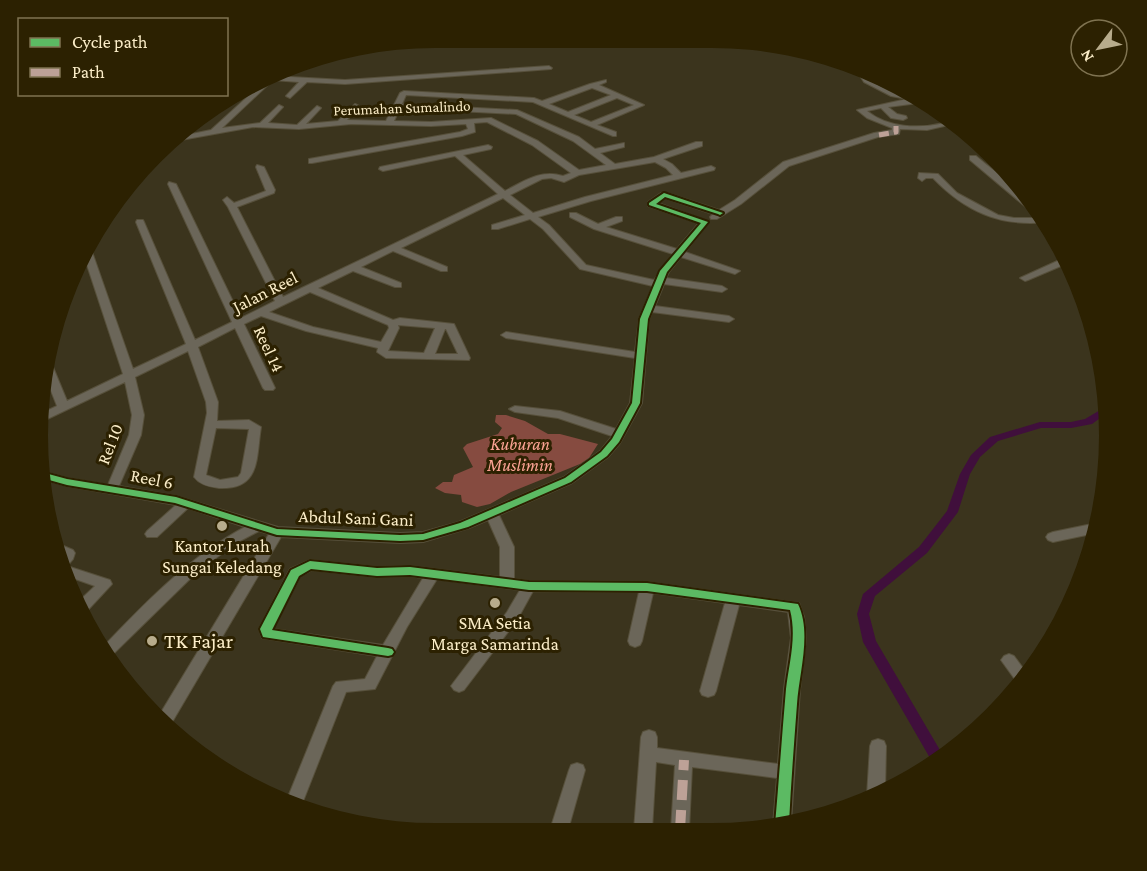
<svg xmlns="http://www.w3.org/2000/svg" width="1147" height="871" font-family="'Crimson Pro',serif">
	<rect width="100%" height="100%" fill="#3b341d"/>
	<polygon fill="#864b40" points="496,415 506,415 525,421 548,434 560,434 598,444 589,458 580,464 511,492 490,504 477,507 462,502 461,495 445,493 435,488 443,482 452,482 454,475 473,467 463,448 467,444 498,434 502,428 495,422"/>
	<g fill="none" stroke-linecap="round" stroke-linejoin="round">
		<polygon fill="#400f3c" fill-rule="evenodd" points="1107,406 1107,413 1092,424 1071,428 1041,428 998,441 980,457 970,474 958,512 927,553 875,596 869,614 876,641 944,757 934,765 863,642 857,614 863,594 919,547 947,511 960,474 971,455 990,437 1040,422 1071,422 1085,419"/>
		<defs>
			<g id="minor">
				<polygon points="609,38 637,38 634,40 612,40"/>
				<path d="M549,66L552,68L551,69L345,84L307,82L290,98L286,96L299,82L273,80L222,128L260,123L279,105L283,107L268,123L297,125L317,106L321,108L306,124L338,121L355,104L359,106L347,120L386,121L400,93L404,91L534,98L542,101L590,84L606,80V82L599,85L644,105L597,125L616,132V136H613L533,102L406,95L402,104L517,110L579,137L595,149L624,143V147L600,153L615,164L654,157L696,142H702V146L663,159L672,164L681,173L711,166L715,168L714,170L591,201L538,217L549,225L586,265L654,280L673,254L594,229L570,217V213H576L598,224L616,217H622V221L606,227L677,249L699,223L648,206V202L661,193H667L719,210L735,200L783,162L874,133L892,130V128L867,118L857,110L907,99L891,96L864,82L855,68L856,67C864,70 863,75 869,80C879,88 902,93 915,96V99H920L926,102L888,107L897,114L906,116L907,118L903,120L891,118L881,108L867,111C888,128 919,129 944,123L932,109L934,107L944,114L953,124L927,130L900,129L899,134L878,137L789,166L741,204L717,219H711L710,217L713,214L665,198L658,203L709,222L685,252L740,271L735,274L681,257L669,272L666,278L722,286L727,289L722,292L664,284L655,306L729,316L734,319L729,322L652,312L649,319L642,403L620,443L608,457L572,483L499,515L514,547V579L529,581L647,582L799,603L804,617L806,638L800,689L791,823L774,827L773,825L777,778L692,767L689,830H671L675,765L656,762L652,830H634L641,737L643,732L649,730L655,732L657,737V748L778,764L784,689L791,638L788,612L739,605L716,691L714,695L708,697L702,695L700,691L725,603L653,593L642,641L640,645L635,647L630,645L628,641L639,592L533,591L517,620L464,690L459,692L454,690L451,686L454,682L507,612L520,590L437,579L407,627L375,689L346,692L300,809L286,802L333,686L336,682L365,679L377,656L262,638L259,629L290,569L310,560L377,567L410,566L500,577V547L488,520L469,528L423,542L400,543L281,537L168,729L157,719L269,534L259,531L238,542L198,571L107,660L101,649C145,603 189,557 245,527L188,508L157,537H147L145,534L147,531L176,505L67,486L42,479L41,471L67,478L108,485L129,435L132,415L125,382L41,422L42,413L57,406L44,373L45,357L50,360L67,401L123,374L83,253L88,247L91,249L133,369L186,344L136,222L137,220H143L144,222L195,340L232,322L168,184L169,182L176,184L241,318L275,301L228,207L223,200L227,197L234,203L266,191L256,167L257,165L264,167L275,190L274,193L237,207L283,297L498,194L455,156L383,171L379,169L380,167L488,145L492,147L491,149L463,155L505,191C524,181 541,169 563,176L571,173L532,145L487,122L474,123L475,132L462,136L312,163H309V159L460,132L468,129L466,124L431,126L351,124L299,129L253,127L170,142L177,137L211,130L266,80L264,79L272,76L345,80ZM592,88L611,95L568,112L549,104ZM617,98L634,105L591,122L574,115ZM400,108L516,114L573,141L606,165L579,170L538,141L491,118L431,122L394,121ZM655,162L666,168L673,175L585,197L533,213L510,195L542,179L551,178L564,182L579,175ZM503,198L525,215L492,225V229H498L530,219L543,229L580,269L653,286L639,319L635,352L506,332L501,335L506,338L635,358L630,403L616,429L560,411L515,406L509,409L515,412L558,418L612,436L600,451L564,477L459,522L423,532L400,533L278,527L176,496L119,486L141,435L144,415L135,377L188,351L206,402L207,413L194,477C200,485 210,487 219,488C261,490 256,458 261,427L249,420L217,421L218,402L198,347L235,328L263,388L265,390H273L275,388L244,324L261,316L306,331L378,348L377,352L386,358L469,360L470,358L454,324L400,318L393,320L318,288L353,271L395,287H401V283L361,267L393,251L441,271H447V267L401,248ZM310,292L388,325L389,328L381,342L313,327L269,312ZM398,325L435,328L424,353L388,351L399,328ZM445,329H446L458,354H435ZM216,428L249,429L241,473L238,477L220,480L206,475ZM312,570L377,577L410,576L423,578L383,645L273,629L300,576Z"/>
				<path d="M970,156H976C999,176 1032,195 1047,222C999,227 965,211 933,178H926L922,181L918,178L919,173L938,174L957,193L998,215L1014,218H1039L970,160Z"/>
				<polygon points="1064,258 1065,258 1068,263 1028,280 1025,281 1020,278"/>
				<polygon points="1097,523 1099,524 1096,533 1053,542 1048,540 1046,537 1048,534 1053,532"/>
				<polygon points="54,542 73,550 75,553 73,559 67,566 110,580 112,584 86,612 83,613 78,602 95,586 64,575 58,558 61,555 57,553"/>
				<polygon points="1009,654 1014,656 1028,675 1019,685 1001,660 1004,656"/>
				<polygon points="878,739 884,741 886,746 885,792 869,800 867,796 870,746 872,741"/>
				<polygon points="577,763 583,765 585,770 568,830 550,830 569,770 571,765"/>
			</g>
		</defs>
		<use href="#minor" stroke="#57503b" stroke-width="2"/>
		<use href="#minor" fill="#6b6659" fill-rule="evenodd"/>
		<polyline stroke="#bda197" stroke-width="5" stroke-dasharray="10 5" stroke-linecap="butt" points="879,135 896,132 896,126"/>
		<polyline stroke="#bda197" stroke-width="10" stroke-dasharray="20 10" stroke-linecap="butt" points="680,830 684,760"/>
		<defs>
			<g id="cycleway">
				<polygon points="664,193 723,213 720,215 718,214 665,197 656,204 708,222 667,272 648,319 640,403 619,442 607,456 571,482 468,527 423,540 400,541 277,535 175,503 67,485 42,478 41,472 67,479 176,497 277,529 400,535 423,534 460,523 565,478 601,452 612,439 632,403 640,319 660,271 701,223 649,205 649,203"/>
				<path d="M310,561L377,568L410,567L529,582L647,583L798,604C812,633 799,673 797,704C794,744 791,783 789,823L776,827L775,825C779,780 782,734 786,689C789,663 797,637 790,610L647,591L529,590L410,575L377,576L311,569L299,576L272,630L388,648L392,649L394,652L392,655L388,656L263,637L260,629L291,570Z"/>
			</g>
		</defs>
		<use href="#cycleway" stroke="#2c2101" stroke-width="4"/>
		<use href="#cycleway" fill="#5cba63" fill-rule="evenodd"/>
	</g>
	<g fill="#b8ac8c" stroke="#2c2101" stroke-width="2">
		<circle cx="222" cy="526" r="6"/>
		<circle cx="495" cy="603" r="6"/>
		<circle cx="152" cy="641" r="6"/>
	</g>
	<g text-anchor="middle" stroke-width="6" stroke-linejoin="round" paint-order="stroke">
		<g font-size="15" fill="#fbedc8" stroke="#2c2101">
			<text transform="translate(402 108) rotate(-2)" y="5">Perumahan Sumalindo</text>
		</g>
		<g font-size="18" fill="#fbedc8" stroke="#2c2101">
			<text transform="translate(265 292) rotate(-27)" y="6">Jalan Reel</text>
			<text transform="translate(269 349) rotate(65)" y="6">Reel 14</text>
			<text transform="translate(110 444) rotate(-69)" y="6">Rel 10</text>
			<text transform="translate(152 479) rotate(11)" y="6">Reel 6</text>
			<text transform="translate(356 518) rotate(2)" y="6">Abdul Sani Gani</text>
		</g>
		<g font-size="18" font-style="italic" fill="#fda495" stroke="#2c2101">
			<text x="520" y="450">Kuburan<tspan x="520" dy="21">Muslimin</tspan></text>
		</g>
		<g font-size="18" fill="#fbedc8" stroke="#2c2101">
			<text x="222" y="552">Kantor Lurah<tspan x="222" dy="21">Sungai Keledang</tspan></text>
			<text x="495" y="629">SMA Setia<tspan x="495" dy="21">Marga Samarinda</tspan></text>
		</g>
		<g font-size="21" fill="#fbedc8" stroke="#2c2101" text-anchor="start">
			<text x="164" y="648">TK Fajar</text>
		</g>
	</g>
	<path d="M0 0H1147V871H0ZM435 48H712A387 387 0 0 1 1099 435V436A387 387 0 0 1 712 823H435A387 387 0 0 1 48 436V435A387 387 0 0 1 435 48Z" fill="#2c2101" fill-rule="evenodd"/>
	<rect x="18" y="18" width="210" height="78" fill="#2c2101" stroke="#7f7351" stroke-width="1.5"/>
	<rect x="30" y="38" width="30" height="9" fill="#5cba63" stroke="#7f7351" stroke-width="1.5"/>
	<text x="72" y="48" font-size="18" fill="#fbedc8">Cycle path</text>
	<rect x="30" y="68" width="30" height="9" fill="#bda197" stroke="#7f7351" stroke-width="1.5"/>
	<text x="72" y="78" font-size="18" fill="#fbedc8">Path</text>
	<g transform="translate(1099 48) rotate(238)"><circle r="28" fill="#2c2101" stroke="#7f7351" stroke-width="1.5"/>
	<path d="M0-4.5L10 22L0 15L-10 22Z" fill="#b8ac8c"/>
	<text y="-9" font-size="16" font-weight="bold" text-anchor="middle" fill="#fbedc8">N</text>
	</g>
</svg>
